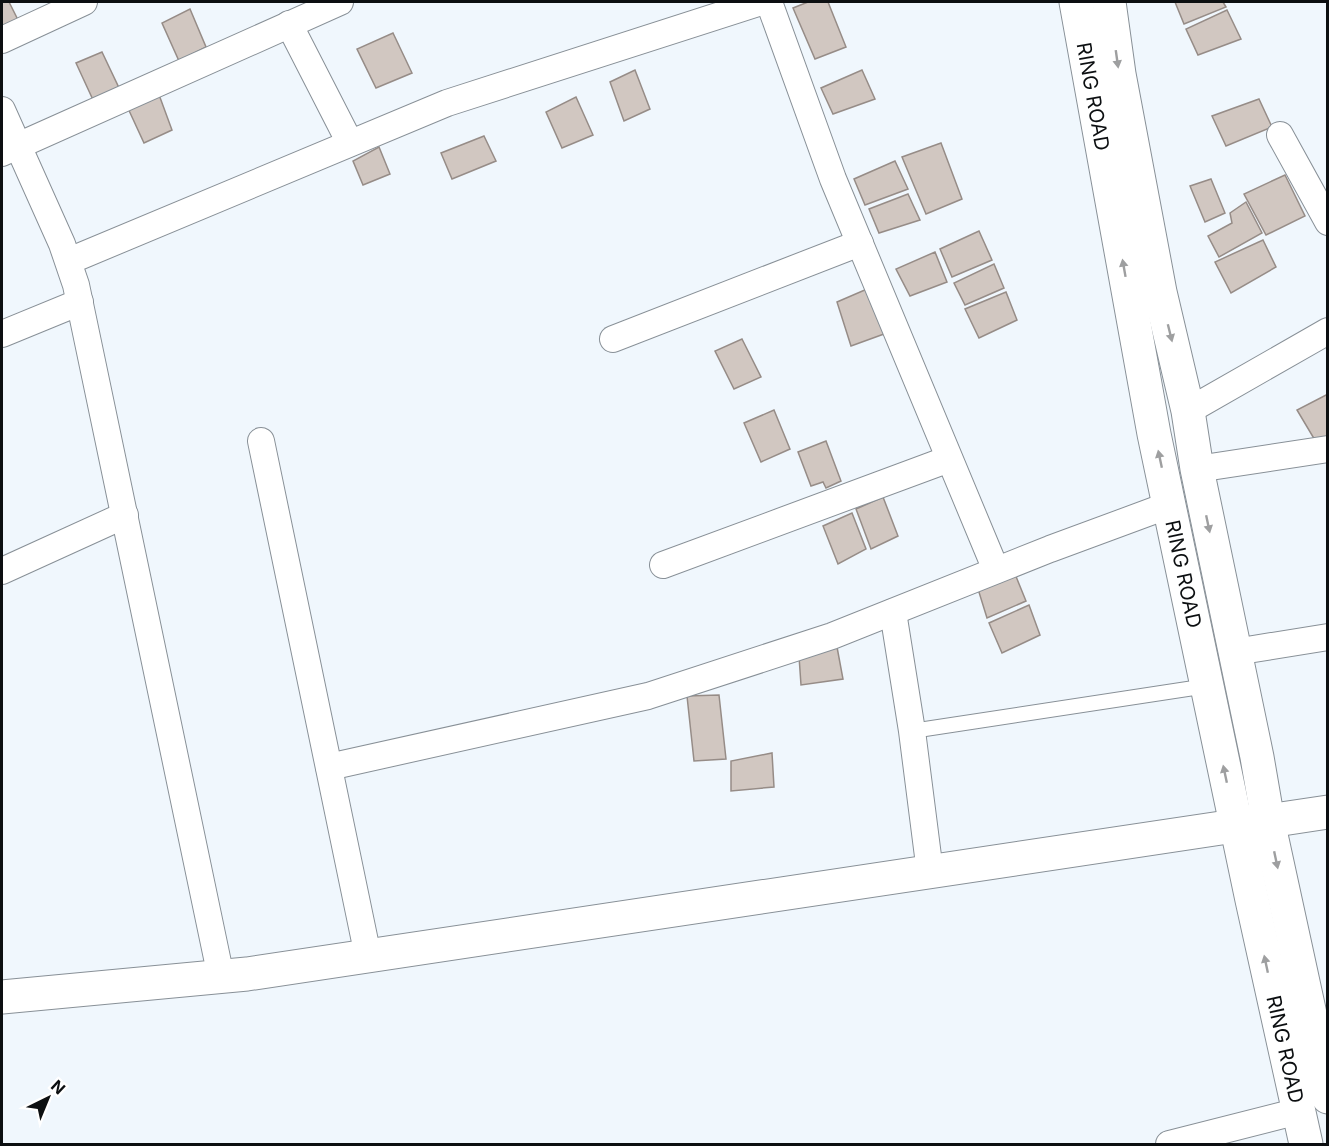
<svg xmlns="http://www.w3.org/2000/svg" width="1329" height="1146" font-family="Inter,sans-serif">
	<rect width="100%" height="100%" fill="#f0f7fd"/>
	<g fill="#d1c7c1" stroke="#968c87" stroke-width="1.5">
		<polygon points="2,2 9,2 19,22 2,31"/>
		<polygon points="808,2 828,2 846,47 815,59 793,8"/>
		<polygon points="1175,2 1223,2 1226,7 1184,24"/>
		<polygon points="190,9 206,47 179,61 162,23"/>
		<polygon points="1227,10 1241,39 1198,55 1186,29"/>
		<polygon points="393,33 412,73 376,88 357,49"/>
		<polygon points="102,52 120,90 94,102 76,63"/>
		<polygon points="635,70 650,109 624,121 610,82"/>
		<polygon points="862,70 875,99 833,114 821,88"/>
		<polygon points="158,92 172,130 144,143 126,104"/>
		<polygon points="576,97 593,135 562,148 546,112"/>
		<polygon points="1259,99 1272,127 1226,146 1212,116"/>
		<polygon points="484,136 496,161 452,179 441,153"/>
		<polygon points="941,143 962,199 926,214 902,157"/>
		<polygon points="379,147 390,174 363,185 353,161"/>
		<polygon points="895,161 908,189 865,205 854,179"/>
		<polygon points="1285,175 1305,216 1266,235 1244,194"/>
		<polygon points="1211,179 1225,213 1205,222 1190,186"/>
		<polygon points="908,194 920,220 879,233 869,209"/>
		<polygon points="1246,202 1262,233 1219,257 1208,236 1232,223 1230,213"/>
		<polygon points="979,231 992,260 952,277 940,249"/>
		<polygon points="1263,240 1276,267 1231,293 1215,262"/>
		<polygon points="935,252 947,282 910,296 896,269"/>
		<polygon points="994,264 1004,288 965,305 954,283"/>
		<polygon points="867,289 884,334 851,346 837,302"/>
		<polygon points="1006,292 1017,320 979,338 965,309"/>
		<polygon points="742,339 761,377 734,389 715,351"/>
		<polygon points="1328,394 1328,442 1319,447 1297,410"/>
		<polygon points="774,410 790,449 761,462 744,423"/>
		<polygon points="826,441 841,481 826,488 823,482 811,486 798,452"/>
		<polygon points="883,497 898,536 871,549 856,509"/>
		<polygon points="852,513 866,549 838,564 823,526"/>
		<polygon points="1015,574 1026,601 987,618 978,589"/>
		<polygon points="1029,605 1040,635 1002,653 989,623"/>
		<polygon points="837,647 843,679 801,685 799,656"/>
		<polygon points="719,695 726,759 694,761 687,696"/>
		<polygon points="772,753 774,787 731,791 731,761"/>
	</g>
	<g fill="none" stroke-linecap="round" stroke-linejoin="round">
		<defs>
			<polyline id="lane" points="912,731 1207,686"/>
			<g id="street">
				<polyline points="769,2 833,179 996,570"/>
				<polyline points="289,24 350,143"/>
				<polyline points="2,40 84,2"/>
				<polyline points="2,110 62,244 76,285 221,977"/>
				<polyline points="1280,135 1328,222"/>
				<polyline points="2,153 340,2"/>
				<polyline points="69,261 447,103 761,2"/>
				<polyline points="2,334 80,302"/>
				<polyline points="613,339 860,243"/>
				<polyline points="1188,411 1328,331"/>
				<polyline points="261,441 368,956"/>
				<polyline points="1197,469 1328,449"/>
				<polyline points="663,565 949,459"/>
				<polyline points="2,571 125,515"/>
				<polyline points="893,612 912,731 930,872"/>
				<polyline points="1235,652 1328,637"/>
				<polyline points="329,767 648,696 832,636 1050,549 1169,505"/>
				<polyline points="1169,1144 1299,1111"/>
			</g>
			<polyline id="secondary" points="2,997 247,974 1328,812"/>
			<g id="highway">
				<path id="s1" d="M1076,2L1154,434L1252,900L1306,1144"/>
				<polyline points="1109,2 1119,74 1160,292 1188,411 1197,469 1257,757 1268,821 1328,1097"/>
			</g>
		</defs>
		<use href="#lane" stroke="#889097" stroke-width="16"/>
		<use href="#street" stroke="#889097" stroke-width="28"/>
		<use href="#secondary" stroke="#889097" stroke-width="35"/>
		<use href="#highway" stroke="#889097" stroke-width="35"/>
		<use href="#lane" stroke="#fff" stroke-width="14"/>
		<use href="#street" stroke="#fff" stroke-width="26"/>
		<use href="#secondary" stroke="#fff" stroke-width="33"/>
		<use href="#highway" stroke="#fff" stroke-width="33"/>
	</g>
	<defs><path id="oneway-solid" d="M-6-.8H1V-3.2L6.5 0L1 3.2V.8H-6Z" transform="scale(1.5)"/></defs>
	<g fill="#9e9fa0">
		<use href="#oneway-solid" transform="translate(1117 59) rotate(82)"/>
		<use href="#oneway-solid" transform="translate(1124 268) rotate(-100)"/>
		<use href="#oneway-solid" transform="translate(1170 333) rotate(76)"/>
		<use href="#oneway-solid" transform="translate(1160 459) rotate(-102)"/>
		<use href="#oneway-solid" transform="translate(1208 524) rotate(78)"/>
		<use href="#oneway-solid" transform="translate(1225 774) rotate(-102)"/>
		<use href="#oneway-solid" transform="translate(1276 860) rotate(78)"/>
		<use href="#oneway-solid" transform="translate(1266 964) rotate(-102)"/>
	</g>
	<g text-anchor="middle" stroke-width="5" stroke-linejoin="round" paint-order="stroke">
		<g font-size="20" fill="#0c0f11" stroke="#fff">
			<text dy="7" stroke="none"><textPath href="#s1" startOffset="96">RING ROAD</textPath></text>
			<text dy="7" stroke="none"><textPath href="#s1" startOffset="582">RING ROAD</textPath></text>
			<text dy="7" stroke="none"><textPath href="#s1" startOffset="1068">RING ROAD</textPath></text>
		</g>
	</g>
	<rect width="1329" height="1146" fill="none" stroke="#0c0f11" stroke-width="6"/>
	<g transform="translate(48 1098) rotate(43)" stroke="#ffffff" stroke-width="4.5" paint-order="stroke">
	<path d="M0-4.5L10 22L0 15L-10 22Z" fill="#0c0f11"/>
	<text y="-9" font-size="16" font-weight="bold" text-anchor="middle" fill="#0c0f11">N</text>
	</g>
</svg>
